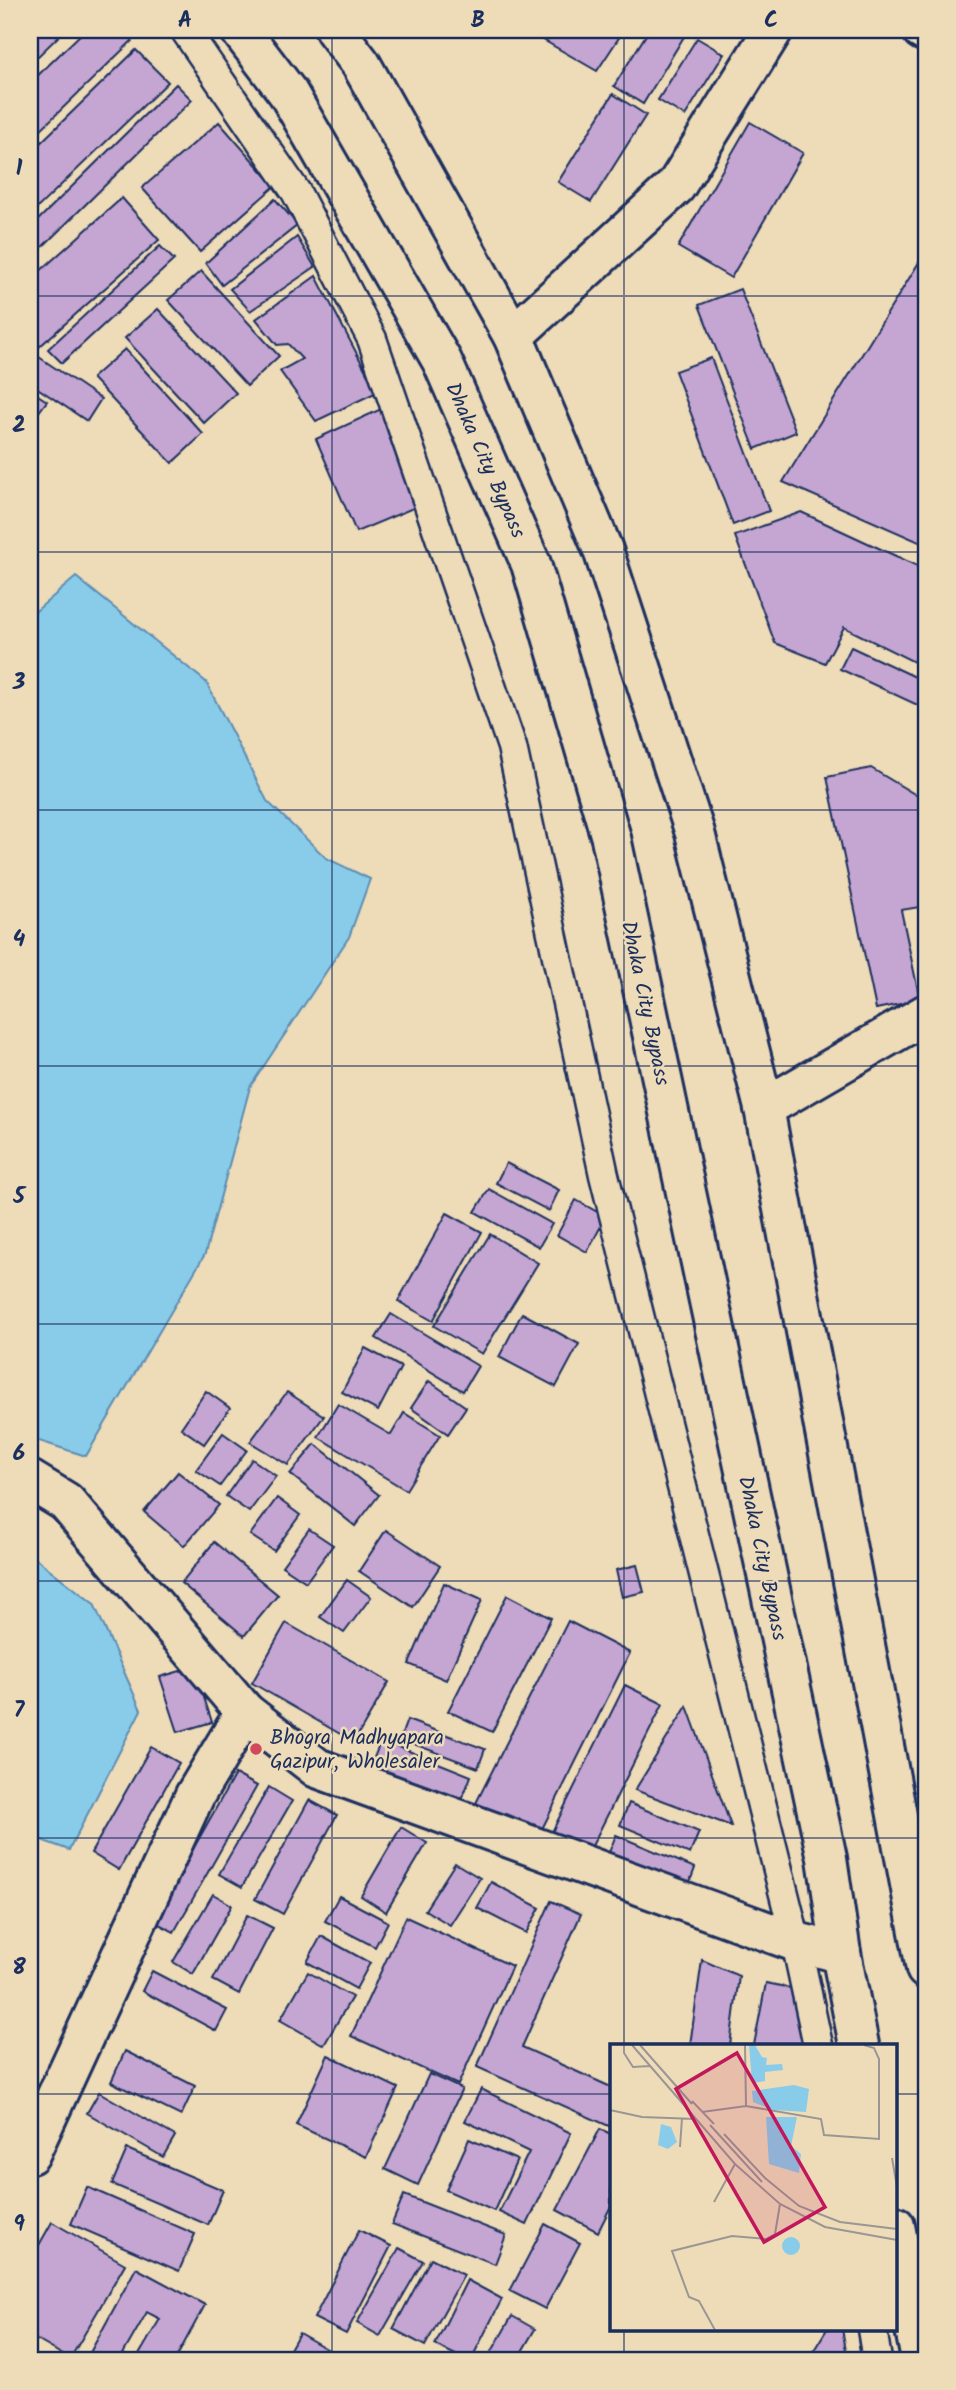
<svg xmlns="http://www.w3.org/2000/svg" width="956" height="2390" font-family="Kalam,sans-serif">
	<rect width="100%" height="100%" fill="#eedbb8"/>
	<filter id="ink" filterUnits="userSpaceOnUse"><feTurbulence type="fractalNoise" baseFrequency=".0143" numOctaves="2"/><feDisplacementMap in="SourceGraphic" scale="14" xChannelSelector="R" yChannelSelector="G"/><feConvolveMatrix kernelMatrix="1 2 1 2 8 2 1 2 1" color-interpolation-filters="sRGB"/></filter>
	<g filter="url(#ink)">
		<g fill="#89ccea" stroke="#5d8db2" stroke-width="2">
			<polygon points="76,577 206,682 267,801 326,858 370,879 349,937 250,1087 205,1254 86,1456 30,1438 30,616"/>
			<polygon points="30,1554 94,1604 141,1710 69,1850 30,1836"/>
		</g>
		<g fill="#c5a6d2" stroke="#1b2f5e" stroke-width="2">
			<polygon points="30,30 65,30 30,64"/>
			<polygon points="85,30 131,30 137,36 30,140 30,83"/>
			<polygon points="526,30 624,30 597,71"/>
			<polygon points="649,30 688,30 643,104 614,86"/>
			<polygon points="697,38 724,54 685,116 658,100"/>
			<polygon points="136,50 168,82 30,215 30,153"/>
			<polygon points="176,84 192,100 30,259 30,228"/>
			<polygon points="613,94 646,115 591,202 558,182"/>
			<polygon points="219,122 275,186 200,252 142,188"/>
			<polygon points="750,122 803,153 731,278 678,247"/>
			<polygon points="122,198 159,240 39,347 30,336 30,280"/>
			<polygon points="275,199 298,225 222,285 206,263"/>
			<polygon points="297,237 315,267 250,311 230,289"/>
			<polygon points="160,246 174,260 62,363 48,349"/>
			<polygon points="926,251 926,545 783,482"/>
			<polygon points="201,271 279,356 247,386 168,300"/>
			<polygon points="316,276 377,392 316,421 280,371 302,359 288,344 277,345 256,319"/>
			<polygon points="740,289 796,432 755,449 699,305"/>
			<polygon points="158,309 236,393 204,423 125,338"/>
			<polygon points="125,349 203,434 172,463 92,378"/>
			<polygon points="30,351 101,399 87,421 30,383"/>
			<polygon points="711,358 769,511 733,525 675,371"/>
			<polygon points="30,390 47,401 35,417 30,413"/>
			<polygon points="381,409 418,506 356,532 316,439"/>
			<polygon points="30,420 37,425 30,437"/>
			<polygon points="801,512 926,570 926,668 844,627 825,663 775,643 735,536"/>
			<polygon points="851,647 926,682 926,709 840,669"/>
			<polygon points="871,768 926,801 926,906 901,910 920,1000 876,1009 827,777"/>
			<polygon points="506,1163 559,1190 549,1211 496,1183"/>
			<polygon points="489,1189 552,1224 539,1247 475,1212"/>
			<polygon points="576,1200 606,1217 587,1252 557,1235"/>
			<polygon points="447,1213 482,1232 433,1321 398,1301"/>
			<polygon points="490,1234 538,1263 482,1354 434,1326"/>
			<polygon points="522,1313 579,1344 556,1387 499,1357"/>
			<polygon points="391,1314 478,1366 463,1391 376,1338"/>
			<polygon points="365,1348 401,1367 378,1411 342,1392"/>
			<polygon points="429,1381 466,1407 448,1434 411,1408"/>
			<polygon points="206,1391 230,1408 204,1444 181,1428"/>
			<polygon points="287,1392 324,1416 288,1465 250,1442"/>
			<polygon points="338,1404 391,1435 404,1413 440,1435 406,1490 318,1437"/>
			<polygon points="223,1433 247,1450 220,1486 196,1470"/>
			<polygon points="315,1444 379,1495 355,1526 290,1474"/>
			<polygon points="252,1459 276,1476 249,1512 226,1496"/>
			<polygon points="178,1472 219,1505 184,1546 144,1512"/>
			<polygon points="277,1498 300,1515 274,1551 250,1535"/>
			<polygon points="309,1529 333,1545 306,1582 282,1566"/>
			<polygon points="386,1530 440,1566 413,1607 359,1571"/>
			<polygon points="214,1542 278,1595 244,1636 181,1583"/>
			<polygon points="637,1565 644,1592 622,1597 616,1570"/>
			<polygon points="347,1580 371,1597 344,1633 320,1617"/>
			<polygon points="444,1583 482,1600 446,1680 409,1664"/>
			<polygon points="507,1595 551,1618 492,1732 448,1711"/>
			<polygon points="568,1621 630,1653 539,1835 476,1803"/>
			<polygon points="286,1623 389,1682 354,1742 252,1683"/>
			<polygon points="194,1667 212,1722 178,1732 160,1677"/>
			<polygon points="625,1685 663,1704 587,1856 549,1838"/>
			<polygon points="687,1706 731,1826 635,1790"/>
			<polygon points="407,1720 485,1749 478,1768 400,1739"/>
			<polygon points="381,1740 471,1776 458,1810 368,1773"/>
			<polygon points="151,1747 179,1763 119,1870 91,1853"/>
			<polygon points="235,1774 257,1786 174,1932 153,1921"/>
			<polygon points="269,1787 292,1801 242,1887 219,1874"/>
			<polygon points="309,1800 337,1815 283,1914 255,1899"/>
			<polygon points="629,1803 699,1832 690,1854 620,1825"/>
			<polygon points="401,1827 427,1843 386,1912 361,1896"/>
			<polygon points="616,1835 695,1868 686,1892 606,1860"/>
			<polygon points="455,1863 480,1878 450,1925 425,1910"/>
			<polygon points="491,1882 540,1908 526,1933 477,1908"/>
			<polygon points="213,1894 232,1905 193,1974 173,1962"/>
			<polygon points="339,1896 388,1922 375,1947 325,1921"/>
			<polygon points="551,1901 581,1914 522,2047 611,2087 611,2127 477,2067"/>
			<polygon points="247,1915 273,1928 239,1994 213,1980"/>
			<polygon points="406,1917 512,1966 458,2085 351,2036"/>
			<polygon points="321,1936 370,1963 356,1989 307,1962"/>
			<polygon points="702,1960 739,1976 730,2045 690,2045"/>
			<polygon points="152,1971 227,2010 216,2031 142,1991"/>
			<polygon points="308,1972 352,1997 324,2045 280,2020"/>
			<polygon points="766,1983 796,1989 807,2045 754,2045"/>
			<polygon points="125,2051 195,2086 181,2116 111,2082"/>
			<polygon points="328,2055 398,2088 366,2157 296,2125"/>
			<polygon points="429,2074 462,2089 418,2185 385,2169"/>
			<polygon points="481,2089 571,2133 527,2225 499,2212 529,2152 465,2121"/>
			<polygon points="99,2092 175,2136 163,2157 87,2113"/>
			<polygon points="600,2129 611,2134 611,2206 598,2232 557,2210"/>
			<polygon points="469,2139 517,2160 494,2211 446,2190"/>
			<polygon points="127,2149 223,2190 208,2225 112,2184"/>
			<polygon points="87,2187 195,2234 179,2271 71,2224"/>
			<polygon points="404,2195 506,2235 495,2264 392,2224"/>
			<polygon points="52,2222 125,2264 70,2359 30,2336 30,2261"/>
			<polygon points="545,2224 580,2243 545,2309 510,2291"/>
			<polygon points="359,2230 391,2246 346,2334 314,2318"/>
			<polygon points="399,2248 423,2261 380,2336 357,2323"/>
			<polygon points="431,2258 464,2275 425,2346 393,2329"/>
			<polygon points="136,2268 205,2305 175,2360 136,2360 160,2319 147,2312 123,2354 134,2360 86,2360"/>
			<polygon points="467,2280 502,2299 471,2360 466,2360 435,2345"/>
			<polygon points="512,2316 535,2329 517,2360 487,2360"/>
			<polygon points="827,2329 842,2329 848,2360 808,2360"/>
			<polygon points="299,2333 346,2360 284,2360"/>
		</g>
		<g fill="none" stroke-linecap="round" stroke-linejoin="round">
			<defs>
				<g id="service">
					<polyline points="185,30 296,192 372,339 512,747 604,1175 796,1942 818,2045"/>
					<polyline points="872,2329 877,2360"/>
				</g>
				<g id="minor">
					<polyline points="922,30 926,32"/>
					<polyline points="513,336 676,186 773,30"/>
					<polyline points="764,1108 926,1014"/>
					<polyline points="30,1480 66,1502 245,1712 317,1768 796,1942 841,1953"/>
					<polyline points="30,2154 195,1795 245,1712"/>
				</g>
				<g id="trunk">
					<polyline points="240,30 288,93 442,361 531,564 611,838 827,1858 841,1953 859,2045"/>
					<polyline points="335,30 361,64 513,336 603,550 695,833 764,1108 926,1969"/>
					<polyline points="895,2226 921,2360"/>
				</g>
			</defs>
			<use href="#service" stroke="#1b2f5e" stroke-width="33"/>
			<use href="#minor" stroke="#1b2f5e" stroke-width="44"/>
			<use href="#trunk" stroke="#1b2f5e" stroke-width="44"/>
			<use href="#service" stroke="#eedbb8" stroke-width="28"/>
			<use href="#minor" stroke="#eedbb8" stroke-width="38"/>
			<use href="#trunk" stroke="#eedbb8" stroke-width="38"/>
		</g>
	</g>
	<path fill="none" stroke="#1b2f5e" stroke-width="2" stroke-opacity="0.55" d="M332,30V2360M624,30V2045M30,296H926M30,552H926M30,810H926M30,1066H926M30,1324H926M30,1581H926M30,1838H926M30,2094H611M895,2094H926M624,2329V2360"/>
	<circle fill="#d1495b" stroke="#eedbb8" stroke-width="2.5" cx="256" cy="1749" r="7"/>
	<g text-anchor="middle" stroke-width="5" stroke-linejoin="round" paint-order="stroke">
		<g font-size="21" fill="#1b2f5e" stroke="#eedbb8">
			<text transform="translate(486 460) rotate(66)" y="7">Dhaka City Bypass</text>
			<text transform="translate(646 1003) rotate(78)" y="7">Dhaka City Bypass</text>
			<text transform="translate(763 1558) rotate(78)" y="7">Dhaka City Bypass</text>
		</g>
		<g font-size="21" fill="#1b2f5e" stroke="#eedbb8" text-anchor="start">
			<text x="270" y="1744">Bhogra Madhyapara<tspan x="270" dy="24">Gazipur, Wholesaler</tspan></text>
		</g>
	</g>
	<g transform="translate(610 2044)">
		<rect width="287" height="287" fill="#eedbb8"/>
		<path d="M139,1H145L152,13L157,14L156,21L172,20L173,26L155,28V37L142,39ZM184,41L199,45L196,68L164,66L143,58L142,47ZM156,73H187L181,102L191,110L189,129L159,120ZM51,80L61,83L67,98L58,105L48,101ZM172 202a9 9 0 1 1 18 0a9 9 0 1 1-18 0Z" fill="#89ccea"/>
		<path fill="none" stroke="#9a9694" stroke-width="2" d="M14,1V9L23,23L40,22M22,1L125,120L170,160L215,183L287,196M30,1L82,60M135,1L136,62M82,57L104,80M0,66L32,73L86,75M92,68L136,62L211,75L214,91L269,95V15L264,4L254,1M100,81L152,138M114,90L155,134L189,162L230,178L287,185M70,103L72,74M282,114L287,143M104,158L125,120M105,286L89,257L79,253L62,207L122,192L156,195L165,190L170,160"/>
		<path fill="#c2185b" fill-opacity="0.15" stroke="#c2185b" stroke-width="3.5" d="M127,9L215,163L154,198L66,45Z"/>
		<rect width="287" height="287" fill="none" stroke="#1b2f5e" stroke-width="3.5"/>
	</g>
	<rect width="956" height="2390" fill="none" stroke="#eedbb8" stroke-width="77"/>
	<rect x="38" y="38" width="880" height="2314" fill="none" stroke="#1b2f5e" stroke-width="2.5"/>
	<g font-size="23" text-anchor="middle" font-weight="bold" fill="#1b2f5e">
		<text x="185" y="27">A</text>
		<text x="478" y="27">B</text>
		<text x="771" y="27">C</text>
		<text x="19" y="175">1</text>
		<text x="19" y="432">2</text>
		<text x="19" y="689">3</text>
		<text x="19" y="946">4</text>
		<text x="19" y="1203">5</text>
		<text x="19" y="1460">6</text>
		<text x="19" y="1717">7</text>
		<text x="19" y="1974">8</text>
		<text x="19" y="2231">9</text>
	</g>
</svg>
